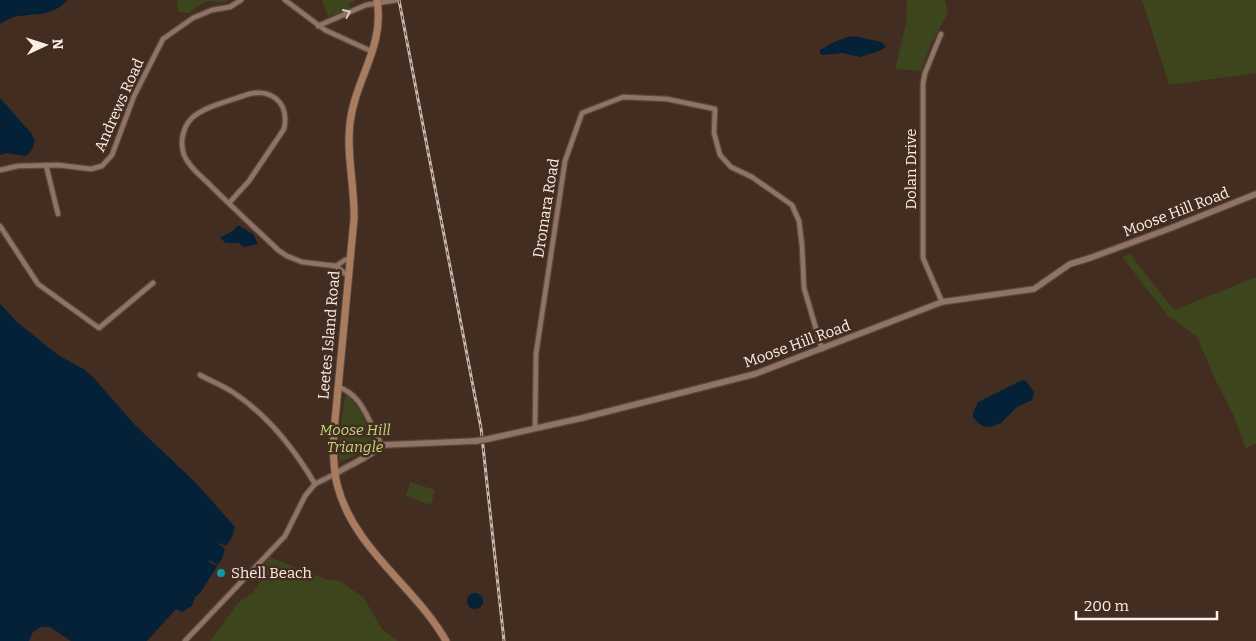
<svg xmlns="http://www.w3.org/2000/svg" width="1256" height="641" font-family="Bitter,serif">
	<rect width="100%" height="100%" fill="#432c20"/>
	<g fill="#3d451d">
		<polygon points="177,0 228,0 220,2 206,1 189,13 178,12"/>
		<polygon points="322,0 355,0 355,1 350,3 350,9 328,17"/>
		<polygon points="907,0 945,0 948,13 931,44 921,71 895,69 906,23"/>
		<polygon points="1142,0 1256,0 1256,73 1169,85"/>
		<polygon points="1130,254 1174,310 1256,277 1256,443 1246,449 1233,414 1216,381 1197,337 1168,316 1122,257"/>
		<polygon points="346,391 362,414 373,441 371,449 339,462 340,432"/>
		<polygon points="410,482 435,490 431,505 406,496"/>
		<polygon points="270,557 325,579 340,581 364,598 382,629 398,641 210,641 238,603 252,593 259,584 259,571"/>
	</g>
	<g fill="#042138">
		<path d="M0,0H67C54,17 33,13 14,17C9,18 4,22 0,24Z"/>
		<path d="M853,36L882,42L886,47L879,51L860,57L842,53L823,55L820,54V50C830,44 841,38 853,36Z"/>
		<polygon points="0,98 31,133 35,141 32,150 26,156 6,153 0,155"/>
		<polygon points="237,226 239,226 253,234 258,244 244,247 239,243 226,243 220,238 234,230"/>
		<polygon points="0,304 17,322 58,355 85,370 93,377 135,425 197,484 235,527 232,537 226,546 219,543 218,544 225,548 222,559 218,565 209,560 209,562 217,566 201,592 195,597 192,606 182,612 176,609 147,641 71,641 50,627 41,627 33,632 29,641 0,641"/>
		<polygon points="1022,380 1026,381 1034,392 1032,400 1017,407 1001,423 993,426 985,427 978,423 973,417 973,413 978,402"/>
		<circle cx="475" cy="601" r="8"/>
	</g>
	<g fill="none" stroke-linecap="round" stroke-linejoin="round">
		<defs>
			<g id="minor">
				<polyline points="285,0 325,30 373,52"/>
				<polyline points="318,26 366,5 397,0"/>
				<polyline points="941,34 925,73 923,83 923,258 942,302"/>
				<polyline points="46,165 58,214"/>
				<polyline points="0,170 18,166 58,165 91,169 102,166 112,155 134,96 163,39 193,18 212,10 230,7 241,0"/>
				<path d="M229,203L249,181L284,129C290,101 269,86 243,96C228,101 201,108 191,119C182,129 180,143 184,155C189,167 200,175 209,184C231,206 255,228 278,250L287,256L302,262L336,266L348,276"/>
				<polyline points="0,226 38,284 99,328 153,283"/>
				<polyline points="336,266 345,260 350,259"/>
				<path d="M200,375C211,381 224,386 234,393C267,415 295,450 315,484"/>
				<path d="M338,387C364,395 369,425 382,445"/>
				<polyline points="535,428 536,354 565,161 582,113 623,97 667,99 715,109 714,133 720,155 731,167 752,177 792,205 799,221 802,246 804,288 822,349"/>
				<polyline points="185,641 285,536 305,496 315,484 335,474"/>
			</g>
			<g id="tertiary">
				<polyline points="488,439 582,418 755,374 942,302 1034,289 1070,264 1090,258 1171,228 1256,194"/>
				<path d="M335,474C350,464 369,458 382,445L476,441"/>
			</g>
			<path id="secondary" d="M377,0C385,47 355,79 350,123C346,155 355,187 354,219L334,431C333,449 333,467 337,484C353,549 415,586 446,641"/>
		</defs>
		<use href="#minor" stroke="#5c483e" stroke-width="7"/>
		<use href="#tertiary" stroke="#5c483e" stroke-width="8"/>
		<use href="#secondary" stroke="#5c483e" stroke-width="9"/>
		<use href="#minor" stroke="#8f7466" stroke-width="4.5"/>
		<use href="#tertiary" stroke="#8f7466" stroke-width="5.5"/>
		<use href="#secondary" stroke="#a97b5f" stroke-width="7"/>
		<defs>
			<polyline id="rail" points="399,0 481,428 504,641"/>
		</defs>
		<use href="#rail" stroke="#c9b8af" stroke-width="3"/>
		<use href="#rail" stroke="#432c20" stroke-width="1" stroke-dasharray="4" stroke-linecap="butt"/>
		<defs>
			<polyline id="tertiary-bridge" points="476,441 488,439"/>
		</defs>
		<use href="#tertiary-bridge" stroke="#5c483e" stroke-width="8" stroke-linecap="butt"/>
		<use href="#tertiary-bridge" stroke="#8f7466" stroke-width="5.5"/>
	</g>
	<defs><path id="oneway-chevron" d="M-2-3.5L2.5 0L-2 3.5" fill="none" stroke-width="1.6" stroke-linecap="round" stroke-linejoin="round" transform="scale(1.25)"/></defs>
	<use stroke="#dcc9c0" href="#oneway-chevron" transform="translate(347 13) rotate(-24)"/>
	<circle fill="#0f9aa8" stroke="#432c20" stroke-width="2" cx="221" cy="573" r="5"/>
	<g text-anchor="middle" stroke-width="5" stroke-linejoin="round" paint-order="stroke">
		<g font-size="15" fill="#fdeee6" stroke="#432c20">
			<text transform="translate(119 105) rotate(-66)" y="5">Andrews Road</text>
			<text transform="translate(911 169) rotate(-90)" y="5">Dolan Drive</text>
			<text transform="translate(546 208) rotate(-81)" y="5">Dromara Road</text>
			<text transform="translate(1176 212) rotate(-21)" y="5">Moose Hill Road</text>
			<text transform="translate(329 335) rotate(-85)" y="5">Leetes Island Road</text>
			<text transform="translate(797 344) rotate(-20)" y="5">Moose Hill Road</text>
		</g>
		<g font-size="15" font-style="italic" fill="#c1d676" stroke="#432c20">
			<text x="355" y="435">Moose Hill<tspan x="355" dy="17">Triangle</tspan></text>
		</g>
		<g font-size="15" fill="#fdeee6" stroke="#432c20" text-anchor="start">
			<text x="231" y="578">Shell Beach</text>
		</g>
	</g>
	<g transform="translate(45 45) rotate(86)" stroke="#432c20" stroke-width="4" paint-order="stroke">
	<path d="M0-4L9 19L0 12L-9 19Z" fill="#fdeee6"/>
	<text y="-8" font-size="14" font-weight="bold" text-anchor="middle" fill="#fdeee6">N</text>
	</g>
	<path d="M1076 611v8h141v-8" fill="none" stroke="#fdeee6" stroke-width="2.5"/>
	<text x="1084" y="611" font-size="15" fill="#fdeee6" stroke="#432c20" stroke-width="4" paint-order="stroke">200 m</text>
</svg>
